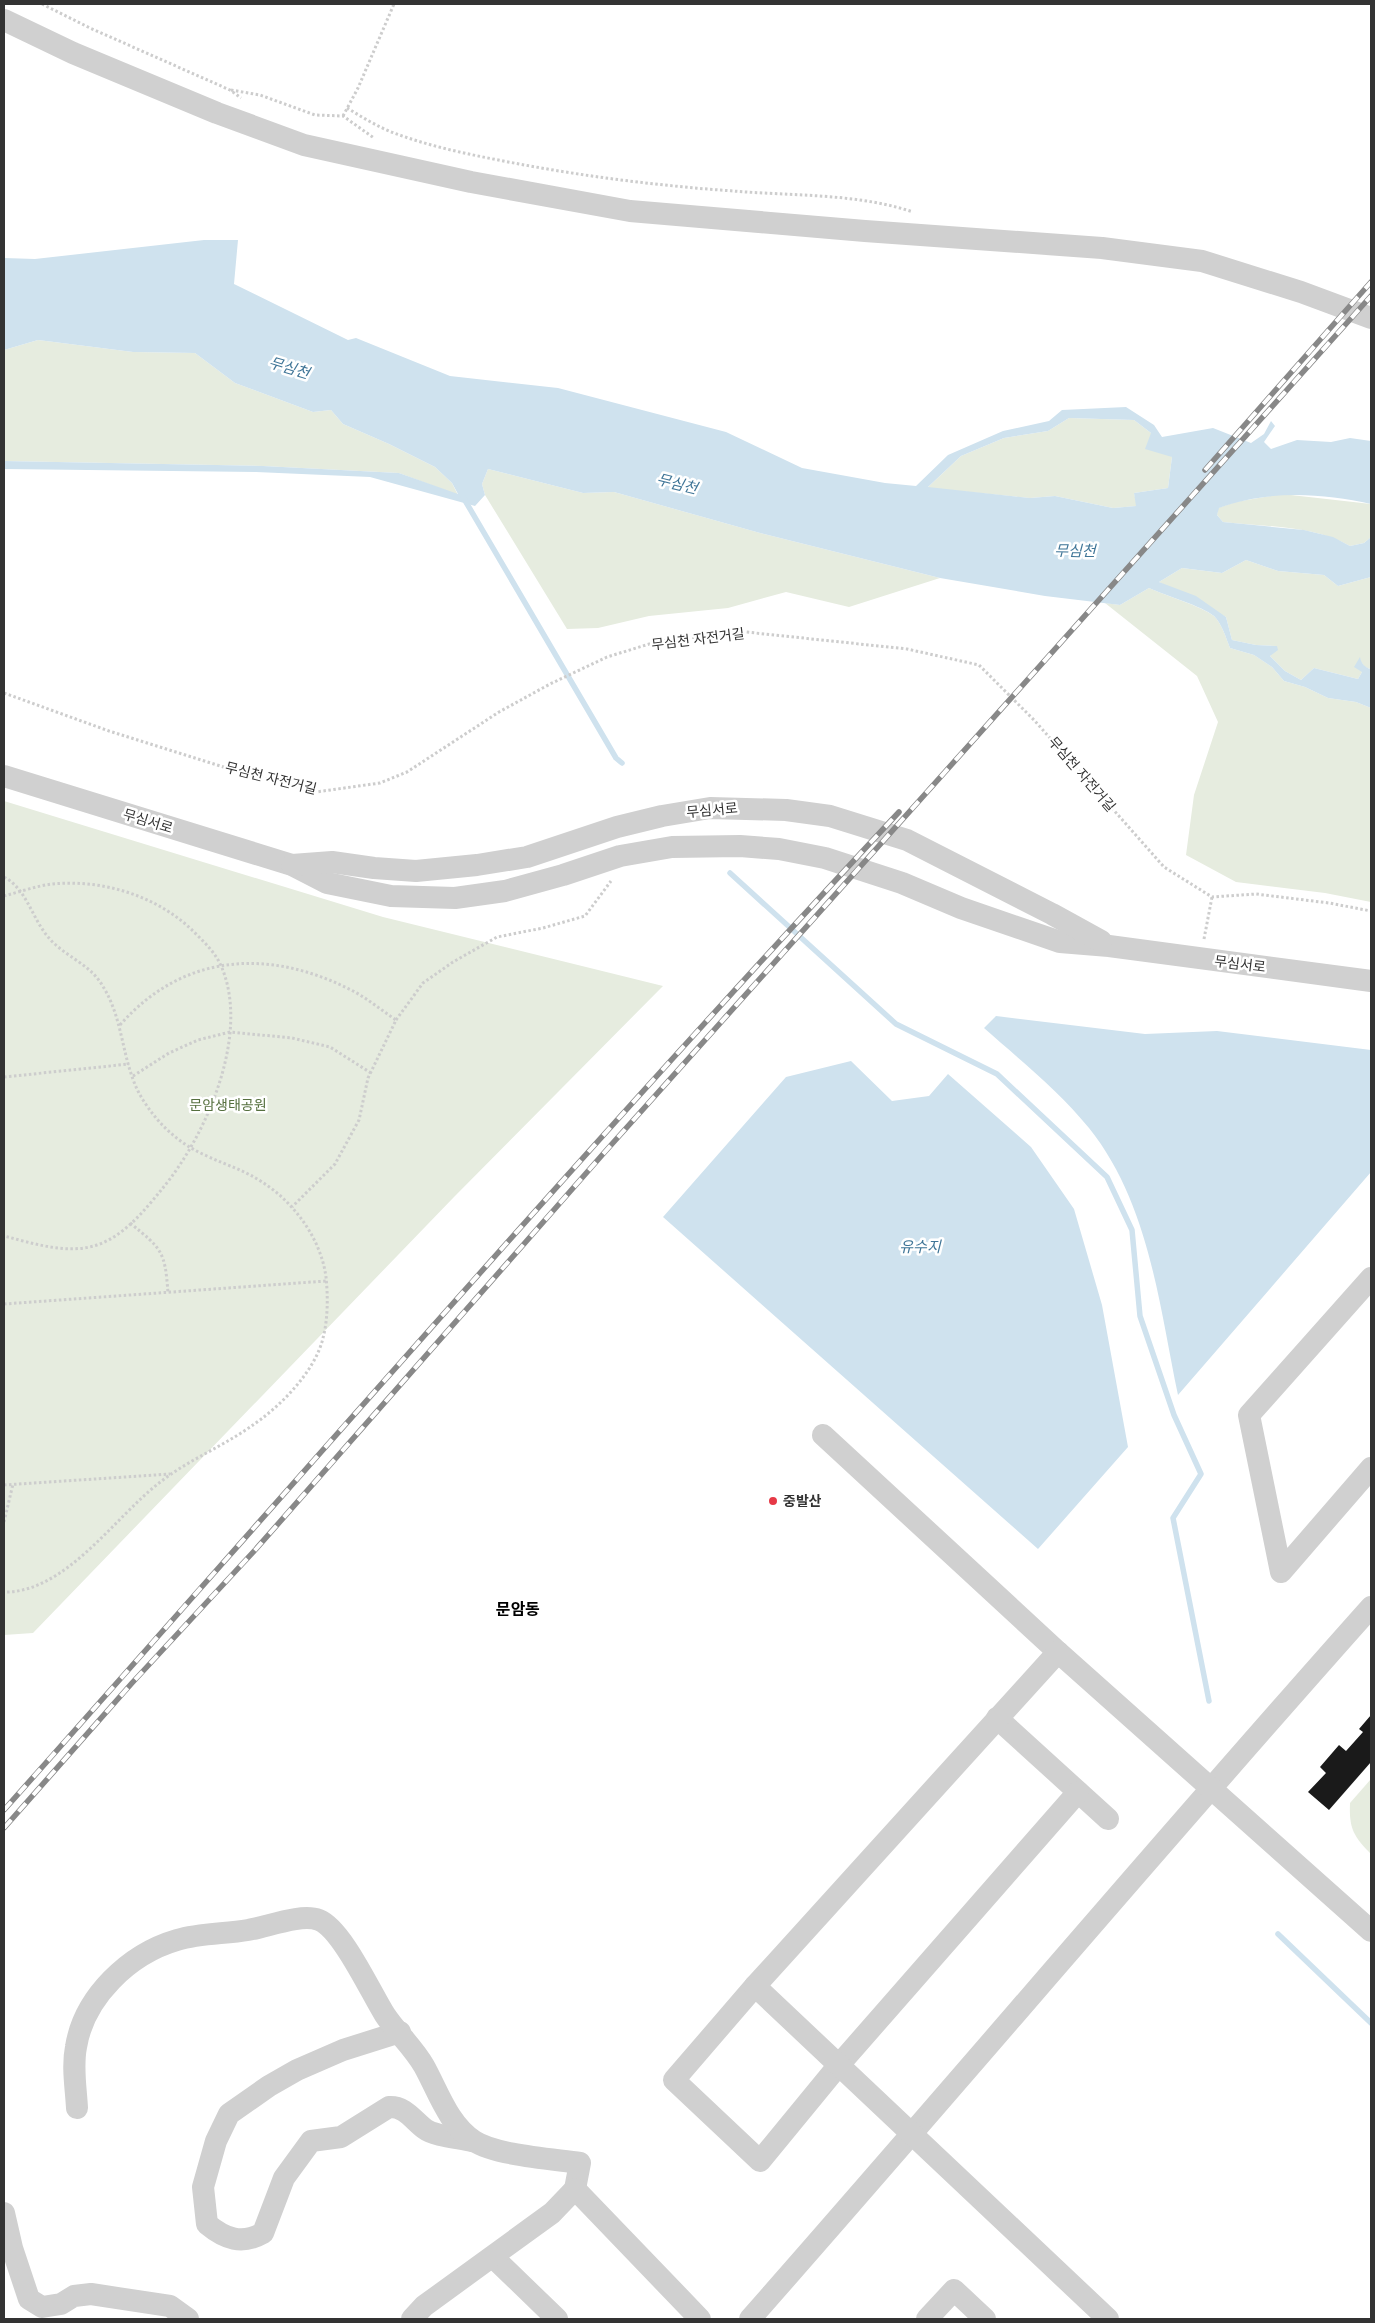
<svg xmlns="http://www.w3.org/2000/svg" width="1375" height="2323" font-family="'Space Grotesk','Noto Sans KR',sans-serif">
	<rect width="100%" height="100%" fill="#fff"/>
	<g fill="#e6ecdf">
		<polygon points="38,340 133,352 195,353 235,383 313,412 331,410 343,424 389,444 435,467 452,483 458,495 399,473 263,466 4,461 4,350"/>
		<polygon points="1069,418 1134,420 1151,433 1172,457 1168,488 1134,493 1137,506 1113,508 1055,496 1030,498 927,488 961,456 1004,438 1048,431"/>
		<polygon points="488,469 583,493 614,492 760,533 940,578 849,607 786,592 728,608 649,616 598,628 567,629 485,495 482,484"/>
		<path d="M1282,494L1371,504V537L1364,543L1350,546C1312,525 1266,527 1223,522L1217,515L1218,508L1235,502Z"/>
		<path d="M1246,560L1278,571L1324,575L1338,586L1371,577V669C1365,668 1361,664 1360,658L1362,672L1358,679L1314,668L1301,680L1285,671L1270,656L1277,646L1256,645L1232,640L1226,617L1159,582L1182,568L1222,573Z"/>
		<path d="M1149,588C1166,596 1201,606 1214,616C1222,624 1226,638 1230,648L1254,655L1272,667L1284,681L1305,687L1328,698L1356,702L1371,708V902L1325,893L1236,882L1186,855L1194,795L1218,722L1197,676L1105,603L1120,605Z"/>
		<polygon points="4,801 383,917 663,986 454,1197 33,1633 4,1635"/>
		<path d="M1371,1779V1854C1353,1836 1349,1828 1350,1803Z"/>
	</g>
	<g fill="#cfe2ee" fill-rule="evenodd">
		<path d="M204,240H238L234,284L348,340L356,338L450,376L558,388L726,432L802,468L885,483L916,486L948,455L1003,431L1049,421L1062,410L1126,407L1154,425L1162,437L1213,428L1251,443L1264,434L1271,421L1275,426L1264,442L1271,449L1297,440L1331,442L1350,438L1371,441V504C1322,493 1266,490 1219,508L1217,515L1223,522L1304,530L1333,537L1350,546L1364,543L1371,537V577L1338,586L1324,575L1278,571L1246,560L1222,573L1182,568L1159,582L1196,596L1226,617L1232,640L1256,645L1277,646L1278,650L1270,656L1285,671L1301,680L1314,668L1358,679L1362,672L1354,667L1360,657C1361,663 1365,668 1371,669V708L1356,702L1328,698L1305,687L1284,681L1272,667L1254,655L1230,648C1226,638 1222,624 1214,616C1202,606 1166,596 1149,588L1120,605L1045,596L940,578L760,533L614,492L583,493L488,469L482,484L485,495L475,506L370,477L256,472L4,469V461L263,466L399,473L458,494L452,483L435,467L389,444L343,424L331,410L313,412L235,383L195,353L133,352L38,340L4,350V258L35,259ZM1069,418L1134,420L1151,433L1145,449L1172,457L1168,488L1134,493L1136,506L1113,508L1055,496L1030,498L928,487L961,456L1004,438L1048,431Z"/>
		<path d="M996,1016L1145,1034L1217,1031L1371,1050V1172L1178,1395C1159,1304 1149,1203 1089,1128C1060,1092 1019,1059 984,1028Z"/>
		<polygon points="851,1061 892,1101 929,1096 948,1074 1031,1147 1074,1209 1102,1305 1128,1447 1038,1549 663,1217 786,1077"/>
	</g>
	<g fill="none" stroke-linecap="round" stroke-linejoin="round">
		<g stroke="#cfe2ee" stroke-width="5.5">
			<polyline points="463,497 616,758 622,763"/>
			<polyline points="730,873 896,1024 997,1074 1107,1177 1132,1230 1140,1316 1174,1415 1201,1474 1173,1518 1209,1701"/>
			<polyline points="1278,1934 1371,2023"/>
		</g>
	</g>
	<polygon fill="#1a1a1a" points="1371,1715 1371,1762 1329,1810 1308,1792 1326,1773 1320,1767 1339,1745 1346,1751 1363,1732 1359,1729"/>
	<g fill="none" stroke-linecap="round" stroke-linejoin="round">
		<g stroke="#cdcdcd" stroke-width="3" stroke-dasharray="2.5 2.5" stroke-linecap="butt">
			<polyline points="42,4 90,28 230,90 241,98"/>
			<polyline points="231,90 260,95 315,115 343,116 374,138"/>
			<path d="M347,108C362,117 378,127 394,133C434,148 477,156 519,164C589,177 661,186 733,191C792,196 856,193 913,212"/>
			<polyline points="343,116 358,88 394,4"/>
			<polyline points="4,693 109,731 230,769 316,792 380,783 407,772 499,712 550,684 607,657 659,641 746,632 907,649 979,665 1034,720 1164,867 1212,897 1256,894 1329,903 1371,911"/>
			<path d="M4,877C27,889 32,919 49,938C64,956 90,964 102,985C125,1020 121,1065 143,1100C159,1125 179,1144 207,1156C226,1165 244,1170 262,1182C294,1202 321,1239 326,1277C328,1296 328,1319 323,1338C315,1372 279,1408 250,1427C220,1448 188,1460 159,1483C114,1518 65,1593 4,1592"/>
			<path d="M4,896C19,892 36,886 52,884C103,879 158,896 194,932C205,943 216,953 222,968C250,1036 206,1136 162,1189C145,1210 124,1236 97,1245C67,1255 32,1243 4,1236"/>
			<polyline points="1204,939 1212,897"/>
			<polyline points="396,1020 423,983 453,962 497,937 543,928 585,916 611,881"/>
			<path d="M120,1025C183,953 269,948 351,990C367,998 381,1010 396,1020L368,1078L359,1120L335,1164L292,1207"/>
			<polyline points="133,1076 169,1053 198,1040 230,1032 292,1038 330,1047 371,1073"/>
			<polyline points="4,1077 129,1064"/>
			<path d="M130,1223C162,1249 165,1251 168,1293"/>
			<polyline points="4,1304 326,1281"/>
			<polyline points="4,1485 170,1474"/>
			<polyline points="4,1522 13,1484"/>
		</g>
		<g stroke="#d0d0d0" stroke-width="22">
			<polyline points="4,20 73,53 217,113 304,145 471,182 630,211 865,231 1102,248 1202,261 1301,292 1371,318"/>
			<polyline points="4,776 292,865 327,883 391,896 455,898 505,891 563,875 620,856 672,847 740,846 779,849 825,858 902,883 961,908 1060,942 1109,946 1371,981"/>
			<polyline points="292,865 332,862 374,868 416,871 477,865 527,857 617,827 662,816 710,808 786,810 830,816 907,840 1052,914 1101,941"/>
			<polyline points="1371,1278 1249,1415 1281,1572 1371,1468"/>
			<polyline points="823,1435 1058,1652"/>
			<polyline points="997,1718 1108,1819"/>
			<polyline points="755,1986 674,2080 760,2161 838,2066 1078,1792"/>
			<path d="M400,2032L343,2050L297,2070L269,2086L229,2114L216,2141L203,2187L207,2224C225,2239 242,2245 263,2233L284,2178L311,2141L341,2137L389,2107C405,2106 413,2120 425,2129C434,2136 460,2138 472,2141"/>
			<path d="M77,2108C76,2088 72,2067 76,2047C84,1997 129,1954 177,1940C200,1933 225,1934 248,1930C267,1927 301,1913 319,1920C342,1929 371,1993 385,2015C397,2033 413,2047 424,2066C438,2091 448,2124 474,2141C495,2155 553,2159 580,2163L575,2189"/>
			<polyline points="4,2213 12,2248 29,2299 42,2307 61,2304 74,2296 91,2294 170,2306 188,2319"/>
			<polyline points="493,2257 557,2319"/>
			<polyline points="412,2319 424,2306 552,2213 575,2189 700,2319"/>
			<path d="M750,2319C958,2083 1161,1842 1371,1607"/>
			<polyline points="927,2319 954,2290 985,2319"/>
			<polyline points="1108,2319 755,1986 1058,1652 1371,1931"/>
		</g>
		<defs>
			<g id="rail">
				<polyline points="1205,470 1371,282"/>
				<path d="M4,1810C301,1476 594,1139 899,812"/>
				<polyline points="4,1828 132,1683 256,1549 603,1154 1371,296"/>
			</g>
		</defs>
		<use href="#rail" stroke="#888" stroke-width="5.5"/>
		<use href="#rail" stroke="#fff" stroke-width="4" stroke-dasharray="11" stroke-linecap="butt"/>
	</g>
	<circle fill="#e63946" stroke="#fff" stroke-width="2" cx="773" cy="1501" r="5"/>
	<g text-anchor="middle" stroke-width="5" stroke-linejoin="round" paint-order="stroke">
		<g font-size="14" fill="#333" stroke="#fff">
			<text transform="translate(698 639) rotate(-7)" y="5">무심천 자전거길</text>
			<text transform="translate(1082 774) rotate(49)" y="5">무심천 자전거길</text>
			<text transform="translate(271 778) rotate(14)" y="5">무심천 자전거길</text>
			<text transform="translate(712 810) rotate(-5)" y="5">무심서로</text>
			<text transform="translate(148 821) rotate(17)" y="5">무심서로</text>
			<text transform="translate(1240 964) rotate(7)" y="5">무심서로</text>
		</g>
		<g font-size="14" fill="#56703f" stroke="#fff">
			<text x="228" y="1110">문암생태공원</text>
		</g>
		<g font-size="14" font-weight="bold" fill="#333" stroke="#fff" text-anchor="start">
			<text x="783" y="1506">중발산</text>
		</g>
		<g font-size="15" font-style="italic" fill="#3f7597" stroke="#fff">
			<text transform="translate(289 368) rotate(17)" y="5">무심천</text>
			<text transform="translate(677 484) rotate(14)" y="5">무심천</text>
			<text transform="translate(1075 551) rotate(1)" y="5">무심천</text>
			<text x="920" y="1252">유수지</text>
		</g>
		<g font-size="16" font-weight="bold" fill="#000" stroke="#fff">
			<text x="518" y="1615">문암동</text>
		</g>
	</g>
	<rect width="1375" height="2323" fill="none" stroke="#333333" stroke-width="10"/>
</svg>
